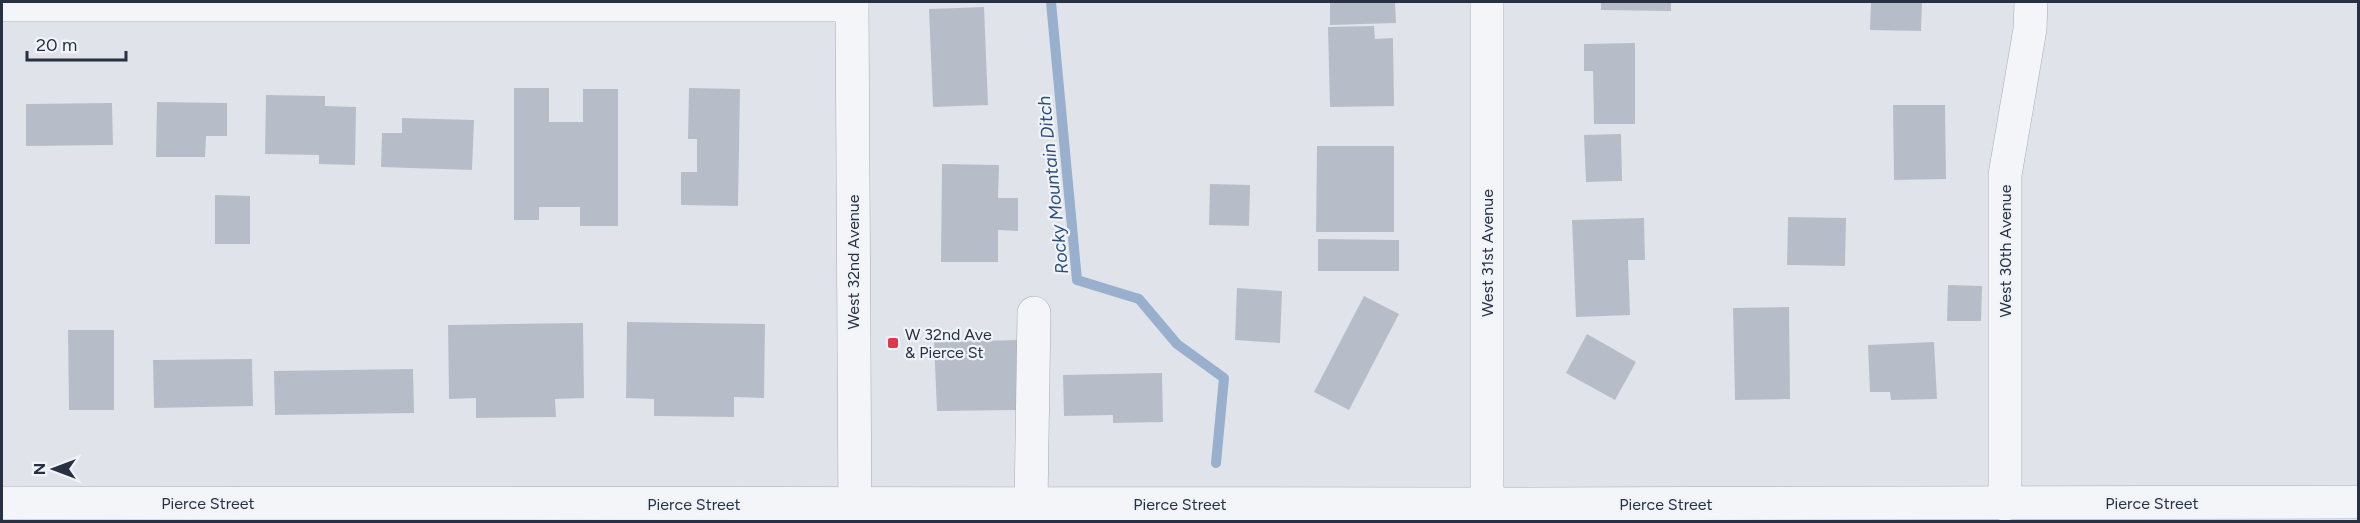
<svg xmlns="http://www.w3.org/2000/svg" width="2360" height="523" font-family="Figtree,sans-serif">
	<rect width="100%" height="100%" fill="#e0e4ea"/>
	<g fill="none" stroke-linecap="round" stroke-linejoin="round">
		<polyline stroke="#98b0ce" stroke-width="10" points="1051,2 1077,280 1139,299 1177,344 1224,378 1216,463"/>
	</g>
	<g fill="#b7bdc8">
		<polygon points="1330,2 1395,2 1396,23 1330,25"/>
		<polygon points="1601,2 1671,2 1671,11 1601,10"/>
		<polygon points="1871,2 1922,2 1921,31 1870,30"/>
		<polygon points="984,7 988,105 933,107 929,9"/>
		<polygon points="1374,26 1375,39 1393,38 1394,106 1330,107 1328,27"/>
		<polygon points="1635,43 1635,124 1594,124 1593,71 1584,71 1584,44"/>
		<polygon points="514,88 549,88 549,122 583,122 583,89 618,89 618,226 580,226 580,207 539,207 539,220 514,220"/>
		<polygon points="689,88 740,89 738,206 681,205 681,172 697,172 697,139 688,139"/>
		<polygon points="266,95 325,96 325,106 356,107 355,165 319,164 319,155 265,154"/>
		<polygon points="157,102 227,103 227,136 206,136 205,157 156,157"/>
		<polygon points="112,103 113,145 26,146 26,104"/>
		<polygon points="1893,105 1945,105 1946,179 1894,180"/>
		<polygon points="402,118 474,120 472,170 381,167 382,133 402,133"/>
		<polygon points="1621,134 1622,181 1586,182 1584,135"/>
		<polygon points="1317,146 1394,146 1394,232 1316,232"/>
		<polygon points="942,164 999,165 998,198 1018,198 1018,231 998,230 998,262 941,262"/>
		<polygon points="1210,184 1250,185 1249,226 1209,225"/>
		<polygon points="215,195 250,196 250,244 215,244"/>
		<polygon points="1788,217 1846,218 1845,266 1787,265"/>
		<polygon points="1644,218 1645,260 1628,260 1630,315 1576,317 1572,220"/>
		<polygon points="1318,239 1399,240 1399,271 1318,271"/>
		<polygon points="1948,285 1982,286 1981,321 1947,321"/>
		<polygon points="1237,288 1282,291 1280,343 1235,340"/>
		<polygon points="1364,296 1399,314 1349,410 1314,392"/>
		<polygon points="1789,307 1790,399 1735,400 1733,308"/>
		<polygon points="627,322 765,324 764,398 734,397 734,417 654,416 654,399 626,398"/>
		<polygon points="583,323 584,398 555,399 556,417 476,418 476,398 449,399 448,325"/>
		<polygon points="68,330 114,330 114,410 69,410"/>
		<polygon points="1587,334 1636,362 1615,400 1566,373"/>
		<polygon points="1020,340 1021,410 937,411 934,342"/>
		<polygon points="1934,342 1937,399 1891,400 1890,392 1870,392 1868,345"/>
		<polygon points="252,359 253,406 154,408 153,360"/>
		<polygon points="413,369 414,413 275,415 274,371"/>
		<polygon points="1162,373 1163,422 1113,423 1113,415 1064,416 1063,375"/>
	</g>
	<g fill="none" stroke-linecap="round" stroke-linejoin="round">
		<defs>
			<g id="minor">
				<polyline points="852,2 855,522"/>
				<polyline points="1487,2 1487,504"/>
				<polyline points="2,5 852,5"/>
				<polyline points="2,503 1487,504 2358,502"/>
				<polyline points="1031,504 1034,313"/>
				<polyline points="2005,504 2005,175 2030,29 2031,2"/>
			</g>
		</defs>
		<use href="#minor" stroke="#a5abb5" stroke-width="34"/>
		<use href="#minor" stroke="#f3f5f8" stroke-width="33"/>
	</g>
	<rect fill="#da3a4d" stroke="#f0f3f8" stroke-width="2" x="887" y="337" width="12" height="12" rx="3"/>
	<g text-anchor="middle" stroke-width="4.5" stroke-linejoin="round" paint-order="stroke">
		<g font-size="16" fill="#273143" stroke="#f0f3f8">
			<text transform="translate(2005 251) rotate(-90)" y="6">West 30th Avenue</text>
			<text transform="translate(1487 253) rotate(-90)" y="6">West 31st Avenue</text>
			<text transform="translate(853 262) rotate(-90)" y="6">West 32nd Avenue</text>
			<text x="208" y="509">Pierce Street</text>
			<text x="2152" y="509">Pierce Street</text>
			<text x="694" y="510">Pierce Street</text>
			<text x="1180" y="510">Pierce Street</text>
			<text x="1666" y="510">Pierce Street</text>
		</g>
		<g font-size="16" fill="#273143" stroke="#f0f3f8" text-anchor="start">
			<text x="905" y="340">W 32nd Ave<tspan x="905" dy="18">&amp; Pierce St</tspan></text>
		</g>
		<g font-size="18" font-style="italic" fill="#2d4e7b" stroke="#f0f3f8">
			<text transform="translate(1053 185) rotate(-96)" y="6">Rocky Mountain Ditch</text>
		</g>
	</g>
	<rect width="2360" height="523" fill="none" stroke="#273143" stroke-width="6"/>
	<g transform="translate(54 469) rotate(270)" stroke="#f0f3f8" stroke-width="4.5" paint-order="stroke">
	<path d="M0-4.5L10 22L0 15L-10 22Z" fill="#273143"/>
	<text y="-9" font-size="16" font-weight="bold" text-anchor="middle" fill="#273143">N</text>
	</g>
	<path d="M27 51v9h99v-9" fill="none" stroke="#273143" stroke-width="3"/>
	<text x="36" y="51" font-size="18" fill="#273143" stroke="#f0f3f8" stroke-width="4.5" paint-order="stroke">20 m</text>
</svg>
